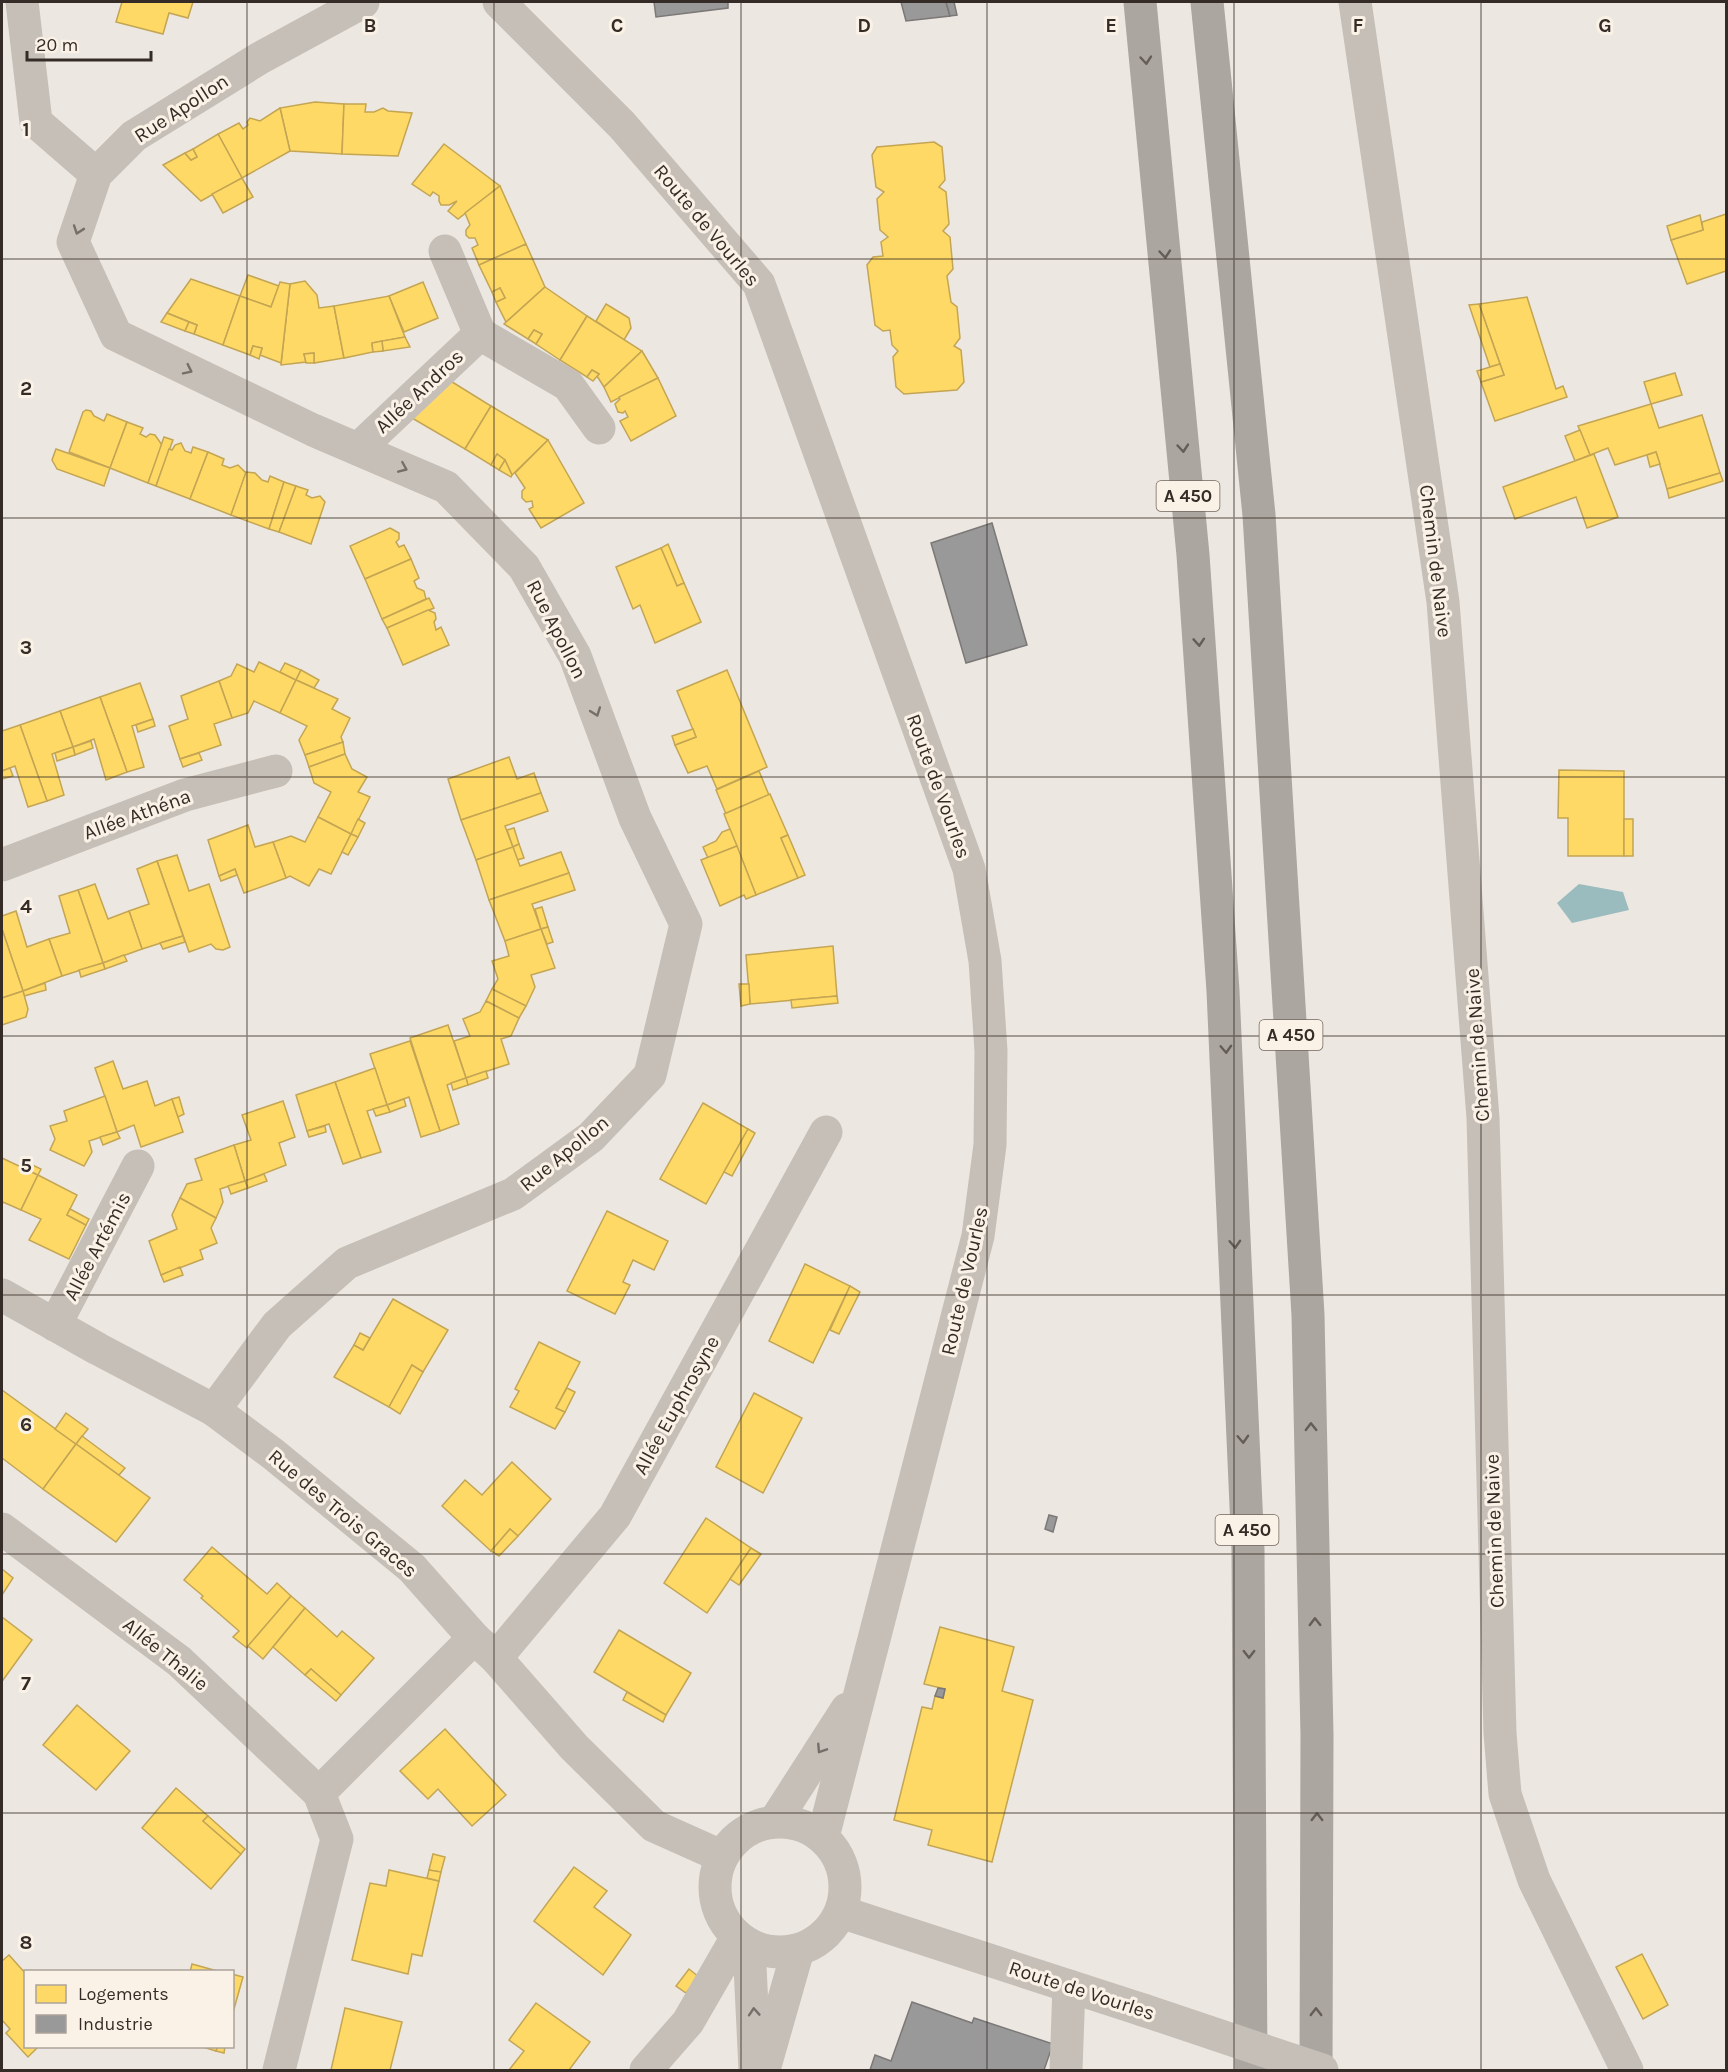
<svg xmlns="http://www.w3.org/2000/svg" width="1728" height="2072" font-family="Karla,sans-serif">
	<rect width="100%" height="100%" fill="#ece7e0"/>
	<polygon fill="#9bbcbe" points="1579,884 1623,892 1629,910 1572,923 1557,903"/>
	<g fill="#ffd966" stroke="#c3a553" stroke-width="1.5">
		<polygon points="122,2 193,2 188,18 169,13 163,34 116,22"/>
		<polygon points="315,102 344,104 342,154 290,151 280,108"/>
		<polygon points="344,104 366,104 365,112 374,112 383,108 388,111 412,113 398,156 342,154"/>
		<polygon points="280,108 290,151 242,178 218,134 239,123 243,129 248,125 247,122 250,118 260,121"/>
		<polygon points="218,134 242,178 201,201 163,165 185,153 191,160 197,157 193,149"/>
		<polygon points="934,142 942,147 945,180 939,187 946,192 949,224 943,231 950,237 953,269 947,276 951,302 957,307 960,338 954,346 961,350 964,382 957,390 904,394 896,387 893,357 898,351 892,345 890,330 883,331 875,325 867,265 873,257 883,256 881,242 888,237 880,230 877,199 884,192 876,187 872,155 877,147"/>
		<polygon points="444,144 500,186 458,219 448,211 457,201 449,205 441,205 439,201 439,196 433,192 430,196 412,184"/>
		<polygon points="193,149 197,157 191,160 185,153"/>
		<polygon points="242,178 253,197 223,213 212,194"/>
		<polygon points="500,186 526,244 479,265 472,248 478,245 475,238 469,238 466,235 466,230 470,225 465,213"/>
		<polygon points="1726,214 1726,271 1687,284 1671,240 1703,230 1702,222"/>
		<polygon points="1700,215 1703,230 1671,240 1667,226"/>
		<polygon points="526,244 545,287 506,322 496,302 505,298 500,288 492,292 479,265"/>
		<polygon points="248,275 279,286 271,307 240,296"/>
		<polygon points="191,279 240,296 223,345 194,334 197,325 167,313"/>
		<polygon points="305,281 317,295 319,308 334,306 344,358 314,363 314,353 304,354 306,362 281,365 290,284"/>
		<polygon points="280,282 290,284 281,363 260,355 262,348 253,346 250,355 223,345 240,296 271,307"/>
		<polygon points="423,282 438,318 404,332 389,296"/>
		<polygon points="545,287 587,316 560,360 536,344 542,334 534,330 528,339 504,324"/>
		<polygon points="500,288 505,298 496,302 492,292"/>
		<polygon points="389,296 405,337 372,343 373,352 344,358 334,306"/>
		<polygon points="1527,297 1556,389 1563,386 1567,397 1495,421 1481,382 1504,375 1479,304"/>
		<polygon points="606,304 629,318 631,328 624,340 596,321"/>
		<polygon points="1479,304 1500,364 1490,367 1469,305"/>
		<polygon points="167,313 189,322 185,331 161,322"/>
		<polygon points="587,316 642,351 604,387 597,376 599,374 592,370 587,377 560,360"/>
		<polygon points="189,322 197,325 194,334 185,331"/>
		<polygon points="534,330 542,334 536,344 528,339"/>
		<polygon points="405,337 410,347 383,351 382,341"/>
		<polygon points="382,341 383,351 373,352 372,343"/>
		<polygon points="253,346 262,348 259,359 250,355"/>
		<polygon points="642,351 658,378 611,402 604,387"/>
		<polygon points="314,353 314,363 306,363 304,354"/>
		<polygon points="1500,364 1504,375 1481,382 1477,371"/>
		<polygon points="592,370 599,374 593,381 587,377"/>
		<polygon points="1675,373 1682,395 1651,404 1644,382"/>
		<polygon points="658,378 676,416 631,441 620,421 628,417 625,411 623,413 618,412 615,404 620,399 619,397"/>
		<polygon points="449,380 491,406 465,449 412,418"/>
		<polygon points="1651,404 1659,428 1702,415 1720,473 1667,489 1656,452 1615,465 1608,448 1590,455 1578,426"/>
		<polygon points="491,406 548,440 512,475 505,460 497,454 491,465 465,449"/>
		<polygon points="86,410 91,411 94,416 104,421 107,414 127,422 110,468 69,452 83,412"/>
		<polygon points="127,422 143,428 140,434 146,437 150,434 155,435 162,445 148,483 110,468"/>
		<polygon points="1580,430 1590,455 1575,461 1565,436"/>
		<polygon points="164,437 173,440 156,486 148,483"/>
		<polygon points="548,440 584,503 541,528 529,509 533,507 532,501 526,502 522,498 522,491 525,488 515,473"/>
		<polygon points="181,443 185,451 191,453 193,447 208,452 190,499 156,486 169,449 172,450 175,445"/>
		<polygon points="56,449 110,468 104,486 57,469 52,460"/>
		<polygon points="208,452 224,459 222,465 230,468 238,465 246,473 231,515 190,499"/>
		<polygon points="1656,452 1660,464 1650,467 1647,455"/>
		<polygon points="497,454 505,460 499,470 491,465"/>
		<polygon points="1594,454 1618,517 1587,528 1576,497 1515,519 1503,487"/>
		<polygon points="505,460 512,475 511,477 499,470"/>
		<polygon points="246,472 255,473 262,480 268,482 270,476 284,482 269,529 231,515"/>
		<polygon points="1720,473 1723,481 1669,498 1667,489"/>
		<polygon points="284,482 296,486 279,532 269,529"/>
		<polygon points="296,486 308,490 306,495 312,498 320,496 325,502 311,544 279,532"/>
		<polygon points="390,528 399,533 399,539 396,542 399,547 404,545 411,559 365,579 350,546"/>
		<polygon points="668,544 684,583 677,586 661,548"/>
		<polygon points="661,548 677,586 684,583 701,622 655,643 640,605 633,609 616,567"/>
		<polygon points="411,559 419,578 414,581 417,588 424,591 426,599 382,619 365,579"/>
		<polygon points="429,598 434,608 387,628 382,619"/>
		<polygon points="428,610 435,613 436,619 434,622 436,630 441,627 449,645 403,665 387,628"/>
		<polygon points="259,662 296,680 280,713 254,701 248,713 232,718 219,681 231,676 237,664 254,672"/>
		<polygon points="285,663 301,670 296,680 280,672"/>
		<polygon points="301,670 319,680 314,688 296,680"/>
		<polygon points="727,670 767,767 717,789 707,766 688,773 675,745 696,737 677,691"/>
		<polygon points="296,680 338,699 332,709 350,718 341,737 343,742 305,755 299,740 307,726 280,713"/>
		<polygon points="219,681 232,718 214,724 221,745 180,759 169,726 188,719 181,696"/>
		<polygon points="140,683 153,719 132,726 144,767 127,772 100,697"/>
		<polygon points="100,697 127,772 106,780 94,739 73,747 60,711"/>
		<polygon points="60,711 73,747 52,754 64,795 47,801 20,725"/>
		<polygon points="153,719 155,726 138,732 136,725"/>
		<polygon points="20,725 47,801 28,807 15,766 2,771 2,731"/>
		<polygon points="693,729 696,737 675,745 672,736"/>
		<polygon points="91,741 93,748 75,755 73,747"/>
		<polygon points="343,742 345,754 309,767 305,755"/>
		<polygon points="73,747 75,755 57,761 55,753"/>
		<polygon points="199,753 202,760 183,767 180,759"/>
		<polygon points="345,754 352,769 367,777 358,792 370,797 351,834 318,817 331,792 314,783 309,767"/>
		<polygon points="509,757 517,779 534,773 541,793 461,820 448,779"/>
		<polygon points="10,768 13,776 2,779 2,771"/>
		<polygon points="1559,770 1624,771 1624,856 1568,856 1568,818 1558,818"/>
		<polygon points="759,771 769,795 726,814 716,790"/>
		<polygon points="541,793 548,811 505,826 513,847 476,860 461,820"/>
		<polygon points="770,794 788,835 781,838 798,878 756,895 724,814"/>
		<polygon points="318,817 351,834 331,874 319,869 309,886 290,876 286,878 273,842 291,836 305,842"/>
		<polygon points="358,819 365,823 358,837 351,834"/>
		<rect x="1624" y="819" width="9" height="37"/>
		<polygon points="248,825 255,847 273,842 286,878 244,893 235,869 219,876 208,840"/>
		<polygon points="514,828 519,844 513,847 507,830"/>
		<polygon points="730,829 737,846 708,858 703,847 716,841 722,832"/>
		<polygon points="351,834 358,837 348,855 342,852"/>
		<polygon points="788,835 805,875 798,878 781,838"/>
		<polygon points="519,844 524,858 517,860 513,847"/>
		<polygon points="737,846 756,895 746,899 744,895 720,906 701,860"/>
		<polygon points="513,847 520,866 561,852 569,873 489,900 476,860"/>
		<polygon points="177,855 189,891 209,884 230,947 223,950 216,949 211,944 189,952 157,861"/>
		<polygon points="157,861 183,936 142,949 129,911 149,904 137,869"/>
		<polygon points="235,869 237,875 221,881 219,876"/>
		<polygon points="569,873 575,890 532,904 541,929 505,941 489,900"/>
		<polygon points="95,884 108,919 129,911 142,949 103,963 78,890"/>
		<polygon points="78,890 103,963 62,976 49,939 70,933 59,896"/>
		<polygon points="542,907 548,927 541,929 535,909"/>
		<polygon points="16,911 27,947 49,939 62,976 23,991 2,929 2,916"/>
		<polygon points="548,927 553,942 547,944 541,929"/>
		<polygon points="2,929 23,991 2,998"/>
		<polygon points="541,929 555,968 531,975 535,987 526,1006 492,989 498,979 492,961 509,956 505,941"/>
		<polygon points="183,936 185,942 163,949 160,943"/>
		<polygon points="833,946 837,996 750,1004 746,955"/>
		<polygon points="124,955 127,961 105,969 103,963"/>
		<polygon points="103,963 105,969 81,977 79,970"/>
		<polygon points="45,983 46,990 24,996 23,991"/>
		<polygon points="739,984 749,984 750,1004 741,1006"/>
		<polygon points="492,989 526,1006 519,1018 486,1001"/>
		<polygon points="23,991 28,1009 26,1017 2,1025 2,998"/>
		<polygon points="837,996 838,1003 792,1008 791,1000"/>
		<polygon points="486,1001 519,1018 511,1036 501,1039 509,1064 466,1078 454,1041 470,1036 463,1019 480,1012"/>
		<polygon points="448,1025 466,1078 447,1085 459,1124 440,1131 410,1038"/>
		<polygon points="410,1041 440,1131 421,1137 409,1097 387,1105 370,1054"/>
		<polygon points="113,1061 123,1089 147,1081 155,1106 172,1099 183,1132 141,1147 134,1125 117,1132 95,1068"/>
		<polygon points="375,1068 387,1105 367,1111 381,1152 361,1158 335,1082"/>
		<polygon points="486,1071 488,1078 468,1085 466,1078"/>
		<polygon points="466,1078 468,1085 453,1090 451,1083"/>
		<polygon points="335,1082 361,1158 343,1164 329,1124 307,1131 296,1095"/>
		<polygon points="105,1096 117,1132 89,1141 92,1152 84,1166 50,1150 55,1139 50,1126 67,1121 64,1111"/>
		<polygon points="179,1097 184,1114 178,1117 172,1099"/>
		<polygon points="404,1099 406,1106 390,1112 387,1105"/>
		<polygon points="283,1101 295,1137 279,1143 286,1165 245,1181 234,1145 251,1140 242,1115"/>
		<polygon points="703,1103 748,1129 706,1204 660,1179"/>
		<polygon points="387,1105 390,1112 376,1116 373,1109"/>
		<polygon points="325,1126 326,1132 309,1137 307,1131"/>
		<polygon points="748,1129 755,1133 732,1176 724,1172"/>
		<polygon points="117,1132 120,1138 103,1145 100,1137"/>
		<polygon points="234,1145 245,1181 220,1189 223,1202 216,1218 180,1198 187,1184 202,1180 195,1159"/>
		<polygon points="2,1158 38,1175 21,1210 3,1202 2,1205"/>
		<polygon points="26,1162 41,1169 38,1175 23,1168"/>
		<polygon points="264,1174 267,1181 248,1188 245,1181"/>
		<polygon points="38,1175 77,1195 67,1215 86,1225 69,1259 29,1240 41,1219 21,1210"/>
		<polygon points="245,1181 248,1188 231,1194 228,1186"/>
		<polygon points="180,1198 216,1218 211,1228 217,1243 200,1250 203,1259 161,1275 149,1241 177,1229 172,1215"/>
		<polygon points="70,1209 89,1219 86,1225 67,1215"/>
		<polygon points="607,1211 668,1241 654,1270 633,1260 623,1282 630,1285 615,1314 567,1291"/>
		<polygon points="805,1264 850,1286 813,1363 769,1341"/>
		<polygon points="180,1267 183,1275 164,1282 161,1275"/>
		<polygon points="850,1286 860,1292 839,1334 830,1330"/>
		<polygon points="393,1299 448,1330 423,1372 412,1365 389,1407 334,1377 354,1345 363,1350"/>
		<polygon points="360,1333 370,1338 363,1350 354,1345"/>
		<polygon points="539,1342 580,1362 556,1408 565,1412 555,1429 510,1407 519,1391 515,1389"/>
		<polygon points="412,1365 423,1372 400,1414 389,1407"/>
		<polygon points="567,1388 575,1392 565,1412 556,1408"/>
		<polygon points="2,1390 76,1444 43,1489 2,1458"/>
		<polygon points="754,1393 802,1418 763,1493 716,1467"/>
		<polygon points="66,1413 88,1429 76,1444 55,1429"/>
		<polygon points="82,1436 125,1468 119,1475 76,1444"/>
		<polygon points="76,1444 150,1498 116,1542 43,1489"/>
		<polygon points="512,1462 551,1499 518,1536 510,1529 491,1551 442,1506 465,1480 482,1495"/>
		<polygon points="706,1518 751,1548 707,1613 664,1583"/>
		<polygon points="510,1529 518,1536 499,1556 491,1551"/>
		<polygon points="212,1547 267,1594 277,1583 291,1596 247,1648 233,1637 239,1631 201,1598 203,1596 184,1580"/>
		<polygon points="751,1548 761,1554 739,1585 730,1579"/>
		<polygon points="2,1569 13,1578 2,1595"/>
		<polygon points="291,1596 305,1608 263,1659 248,1646"/>
		<polygon points="305,1608 337,1637 342,1631 374,1658 341,1695 311,1669 305,1675 273,1647"/>
		<polygon points="2,1617 32,1640 3,1680 2,1679"/>
		<polygon points="940,1627 1014,1647 1002,1691 1033,1700 992,1862 928,1845 932,1830 894,1820 922,1707 932,1709 935,1696 943,1698 945,1689 924,1684"/>
		<polygon points="619,1630 691,1673 666,1715 594,1672"/>
		<polygon points="311,1669 341,1695 336,1701 305,1675"/>
		<polygon points="627,1692 666,1715 663,1722 623,1700"/>
		<polygon points="77,1705 130,1751 96,1790 43,1745"/>
		<polygon points="445,1729 506,1795 472,1826 438,1789 428,1799 400,1771"/>
		<polygon points="176,1788 208,1816 203,1821 241,1854 211,1889 142,1828"/>
		<polygon points="208,1816 245,1849 241,1854 203,1821"/>
		<polygon points="433,1854 445,1857 441,1872 429,1870"/>
		<polygon points="574,1867 607,1891 594,1907 631,1935 603,1975 534,1921"/>
		<polygon points="389,1870 439,1881 422,1956 412,1954 408,1974 352,1960 370,1883 386,1886"/>
		<polygon points="429,1870 441,1872 439,1881 427,1878"/>
		<polygon points="1642,1954 1668,2005 1643,2019 1616,1967"/>
		<polygon points="9,1955 26,1974 26,2046 39,2046 28,2057 6,2033 10,2029 2,2020 2,1961"/>
		<polygon points="192,1964 221,1972 190,1972"/>
		<polygon points="689,1969 699,1977 686,1993 676,1986"/>
		<polygon points="232,1974 243,1977 232,2016"/>
		<polygon points="536,2003 590,2042 569,2070 509,2070 524,2051 509,2040"/>
		<polygon points="345,2008 402,2022 390,2070 331,2070"/>
		<polygon points="200,2046 218,2046 216,2051"/>
		<polygon points="218,2046 225,2046 224,2053 216,2051"/>
	</g>
	<g fill="#999" stroke="#7b7877" stroke-width="1.5">
		<polygon points="654,2 728,2 728,8 656,17"/>
		<polygon points="901,2 946,2 950,16 906,21"/>
		<polygon points="946,2 954,2 957,15 950,16"/>
		<polygon points="992,523 1027,645 966,663 931,543"/>
		<polygon points="1049,1515 1057,1517 1053,1532 1045,1529"/>
		<polygon points="938,1688 945,1689 943,1698 935,1696"/>
		<polygon points="912,2002 972,2023 974,2018 1053,2044 1044,2070 870,2070 875,2055 891,2061"/>
	</g>
	<g fill="none" stroke-linecap="round" stroke-linejoin="round">
		<g stroke="#c5bfb8" stroke-width="33">
			<polyline points="22,2 36,122 96,174"/>
			<polyline points="499,2 622,125 759,284 969,869 985,961 991,1051 990,1145 978,1236 823,1837"/>
			<polyline points="1355,2 1443,602 1483,1118 1500,1733 1505,1794 1534,1880 1627,2070"/>
			<polyline points="480,334 568,385 599,428"/>
			<polyline points="358,449 480,334 445,251"/>
			<polyline points="2,865 185,795 276,771"/>
			<polyline points="2,1295 98,1349 214,1410 273,1454 412,1568 474,1638 496,1658 574,1747 654,1826 721,1856"/>
			<polyline points="55,1325 138,1166"/>
			<polyline points="214,1410 277,1325 347,1263 513,1194 591,1137 650,1075 686,924 635,818 575,656 524,567 446,487 313,430 116,335 73,242 96,174 134,136 260,58 363,2"/>
			<polyline points="2,1529 179,1661 319,1793"/>
			<polyline points="496,1658 615,1516 826,1132"/>
			<polyline points="775,1821 847,1709"/>
			<circle cx="780" cy="1887" r="65"/>
			<polyline points="841,1912 1143,2010"/>
			<polyline points="749,1945 755,2070"/>
			<polyline points="765,2066 798,1950"/>
			<polyline points="279,2070 337,1839 319,1793 474,1638"/>
			<polyline points="646,2070 688,2022 737,1937"/>
			<polyline points="1066,2070 1069,1986"/>
		</g>
		<g stroke="#aba69f" stroke-width="33">
			<polyline points="1140,2 1193,555 1223,991 1248,1550 1251,2070"/>
			<polyline points="1207,2 1259,515 1308,1315 1317,1735 1316,2070"/>
		</g>
		<polyline stroke="#c5bfb8" stroke-width="33" points="1143,2010 1322,2070"/>
	</g>
	<defs><path id="oneway-chevron" d="M-2-3.5L2.5 0L-2 3.5" fill="none" stroke-width="1.6" stroke-linecap="round" stroke-linejoin="round" transform="scale(1.5)"/></defs>
	<g stroke="#655d57">
		<use href="#oneway-chevron" transform="translate(1146 60) rotate(85)"/>
		<use href="#oneway-chevron" transform="translate(1165 254) rotate(85)"/>
		<use href="#oneway-chevron" transform="translate(1183 448) rotate(85)"/>
		<use href="#oneway-chevron" transform="translate(1199 642) rotate(86)"/>
		<use href="#oneway-chevron" transform="translate(1226 1049) rotate(87)"/>
		<use href="#oneway-chevron" transform="translate(1235 1244) rotate(87)"/>
		<use href="#oneway-chevron" transform="translate(1311 1427) rotate(-91)"/>
		<use href="#oneway-chevron" transform="translate(1243 1439) rotate(87)"/>
		<use href="#oneway-chevron" transform="translate(1315 1622) rotate(-91)"/>
		<use href="#oneway-chevron" transform="translate(1249 1654) rotate(90)"/>
		<use href="#oneway-chevron" transform="translate(1317 1817) rotate(-90)"/>
		<use href="#oneway-chevron" transform="translate(1316 2012) rotate(-90)"/>
	</g>
	<g stroke="#766e68">
		<use href="#oneway-chevron" transform="translate(78 230) rotate(109)"/>
		<use href="#oneway-chevron" transform="translate(188 370) rotate(26)"/>
		<use href="#oneway-chevron" transform="translate(403 468) rotate(23)"/>
		<use href="#oneway-chevron" transform="translate(596 712) rotate(70)"/>
		<use href="#oneway-chevron" transform="translate(821 1749) rotate(123)"/>
		<use href="#oneway-chevron" transform="translate(754 2012) rotate(-94)"/>
	</g>
	<path fill="none" stroke="#362c27" stroke-width="1.5" stroke-opacity="0.55" d="M247,2V2070M494,2V2070M741,2V2070M987,2V2070M1234,2V2070M1481,2V2070M2,259H1726M2,518H1726M2,777H1726M2,1036H1726M2,1295H1726M2,1554H1726M2,1813H1726"/>
	<g text-anchor="middle" stroke-width="6" stroke-linejoin="round" paint-order="stroke">
		<g fill="#faf2e6" stroke="#716760" stroke-width="1.5">
			<rect x="1156.5" y="481" width="63" height="30" rx="4.5"/>
			<rect x="1259.5" y="1020" width="63" height="30" rx="4.5"/>
			<rect x="1215.5" y="1515" width="63" height="30" rx="4.5"/>
		</g>
		<g font-size="18" font-weight="bold" fill="#362c27">
			<text x="1188" y="502">A 450</text>
			<text x="1291" y="1041">A 450</text>
			<text x="1247" y="1536">A 450</text>
		</g>
		<g font-size="20" fill="#362c27" stroke="#faf2e6">
			<text transform="translate(181 108) rotate(-33)" y="7">Rue Apollon</text>
			<text transform="translate(707 225) rotate(50)" y="7">Route de Vourles</text>
			<text transform="translate(419 391) rotate(-43)" y="7">Allée Andros</text>
			<text transform="translate(1436 561) rotate(83)" y="7">Chemin de Naive</text>
			<text transform="translate(557 629) rotate(63)" y="7">Rue Apollon</text>
			<text transform="translate(939 786) rotate(70)" y="7">Route de Vourles</text>
			<text transform="translate(137 814) rotate(-20)" y="7">Allée Athéna</text>
			<text transform="translate(1477 1045) rotate(-94)" y="7">Chemin de Naive</text>
			<text transform="translate(564 1153) rotate(-39)" y="7">Rue Apollon</text>
			<text transform="translate(97 1246) rotate(-62)" y="7">Allée Artémis</text>
			<text transform="translate(964 1281) rotate(-77)" y="7">Route de Vourles</text>
			<text transform="translate(676 1405) rotate(-61)" y="7">Allée Euphrosyne</text>
			<text transform="translate(343 1513) rotate(40)" y="7">Rue des Trois Graces</text>
			<text transform="translate(1494 1531) rotate(-92)" y="7">Chemin de Naive</text>
			<text transform="translate(166 1654) rotate(39)" y="7">Allée Thalie</text>
			<text transform="translate(1082 1990) rotate(18)" y="7">Route de Vourles</text>
		</g>
	</g>
	<g font-size="20" text-anchor="middle" font-weight="bold" fill="#362c27" stroke="#faf2e6" stroke-width="6" stroke-linejoin="round" paint-order="stroke">
		<text x="370" y="32">B</text>
		<text x="617" y="32">C</text>
		<text x="864" y="32">D</text>
		<text x="1111" y="32">E</text>
		<text x="1358" y="32">F</text>
		<text x="1605" y="32">G</text>
		<text x="26" y="136">1</text>
		<text x="26" y="395">2</text>
		<text x="26" y="654">3</text>
		<text x="26" y="913">4</text>
		<text x="26" y="1172">5</text>
		<text x="26" y="1431">6</text>
		<text x="26" y="1690">7</text>
		<text x="26" y="1949">8</text>
	</g>
	<rect width="1728" height="2072" fill="none" stroke="#362c27" stroke-width="6"/>
	<rect x="24" y="1970" width="210" height="78" fill="#faf2e6" stroke="#aca39a" stroke-width="1.5"/>
	<rect x="36" y="1985" width="30" height="18" fill="#ffd966" stroke="#aca39a" stroke-width="1.5"/>
	<text x="78" y="2000" font-size="18" fill="#362c27">Logements</text>
	<rect x="36" y="2015" width="30" height="18" fill="#999999" stroke="#aca39a" stroke-width="1.5"/>
	<text x="78" y="2030" font-size="18" fill="#362c27">Industrie</text>
	<path d="M27 51v9h124v-9" fill="none" stroke="#362c27" stroke-width="3"/>
	<text x="36" y="51" font-size="18" fill="#362c27" stroke="#faf2e6" stroke-width="4.5" paint-order="stroke">20 m</text>
</svg>
